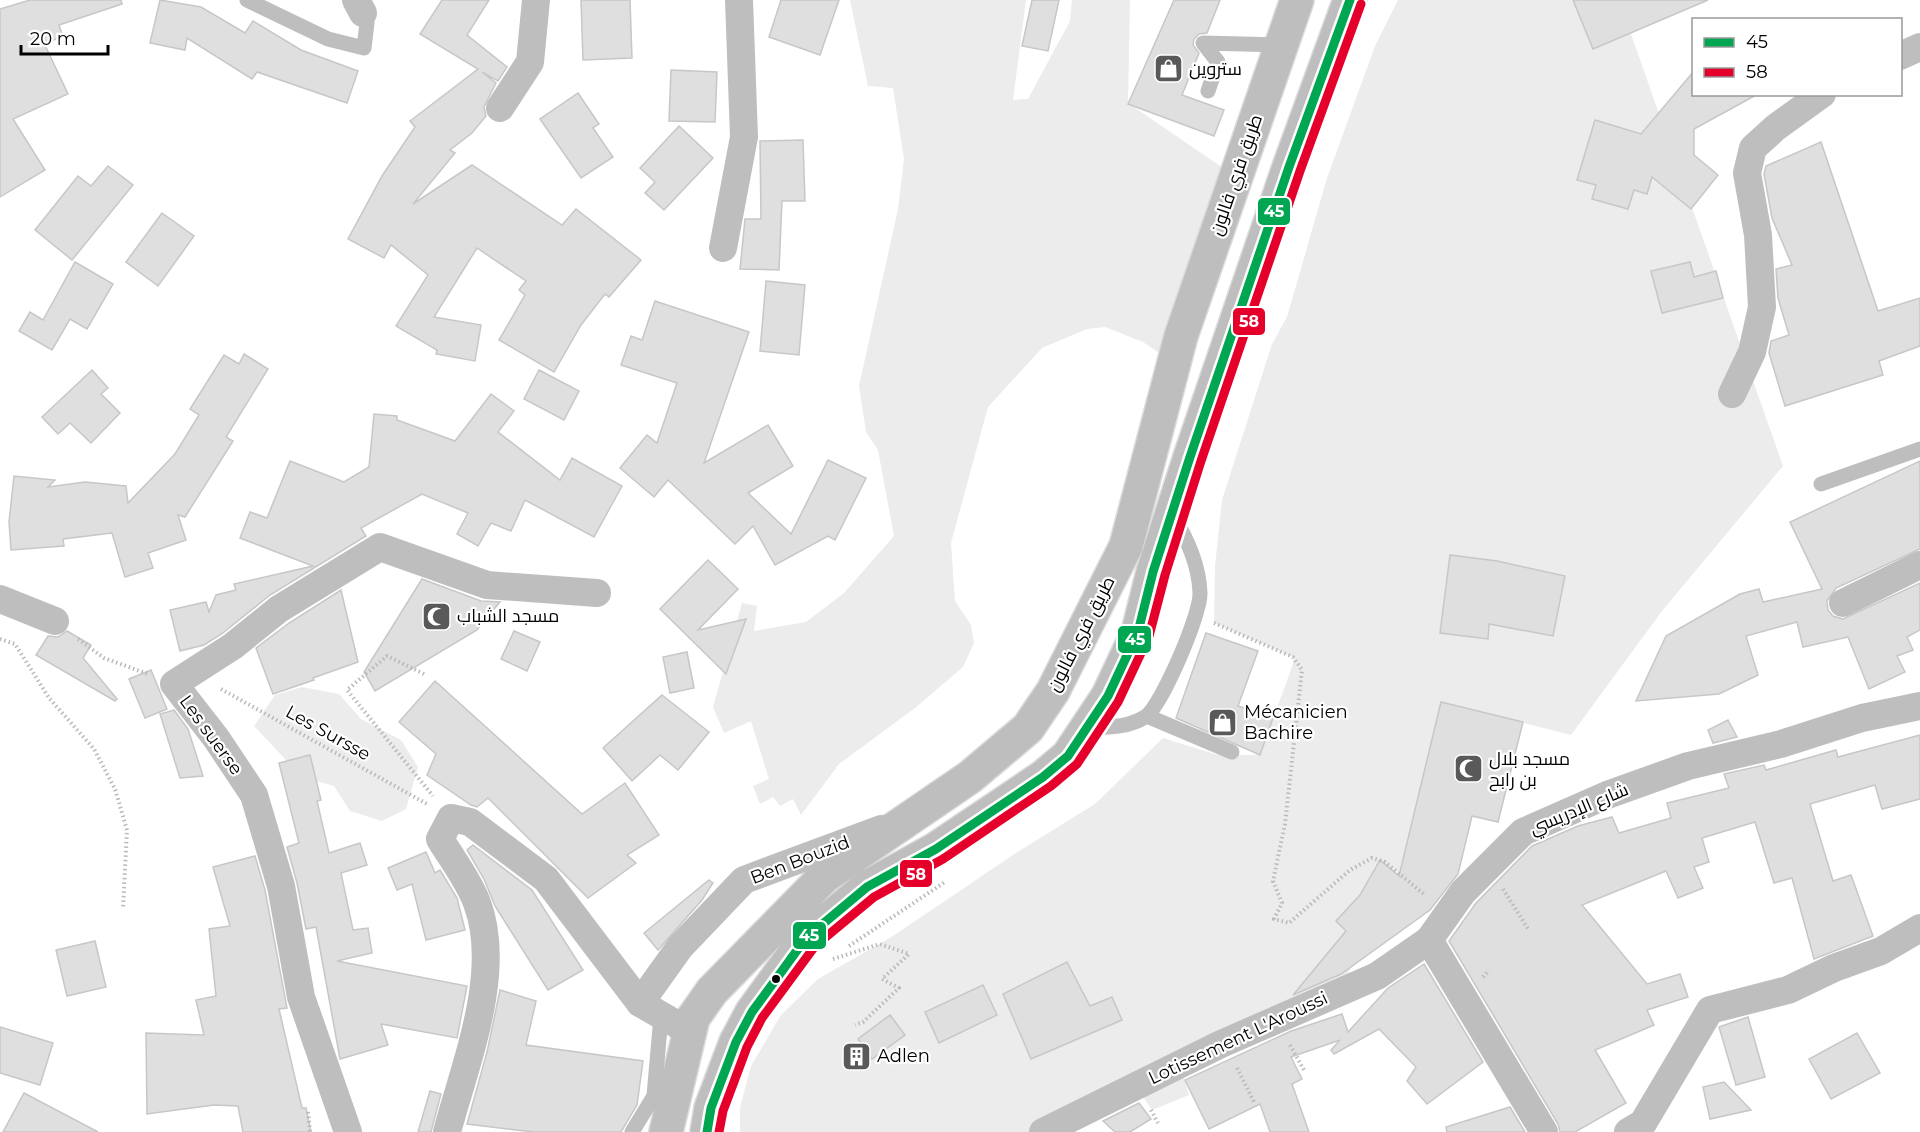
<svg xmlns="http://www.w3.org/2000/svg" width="1920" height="1132" font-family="Montserrat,Cairo,sans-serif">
	<rect width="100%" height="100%" fill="#fff"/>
	<g fill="#ececec">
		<polygon points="850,0 1026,0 1013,100 1028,99 1070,21 1072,0 1130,0 1128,103 1223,168 1162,355 1143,342 1105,327 1087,329 1042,348 988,407 951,543 955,601 971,625 974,643 963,667 915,708 839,764 801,815 793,799 780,806 773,797 760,804 753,786 769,779 751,721 724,733 713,707 742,603 757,606 754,631 806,622 844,593 894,536 878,450 866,432 859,386 898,209 904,159 893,88 868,86"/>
		<polygon points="1398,0 1619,0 1783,466 1662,611 1571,735 1441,702 1399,873 1376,865 1360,895 1336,921 1361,950 1338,991 1043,1132 740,1132 740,1108 751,1066 781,1015 818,979 890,938 1016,853 1095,804 1163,738 1218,755 1260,755 1293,664 1293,657 1214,623 1215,566 1222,500 1272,344 1287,317 1327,178 1375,46"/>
		<polygon points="302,687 339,694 361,719 401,740 418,767 406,809 382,821 350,811 334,786 302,777 254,726 275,695"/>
		<polygon points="1183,1074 1189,1095 1152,1110 1141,1094"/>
	</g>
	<g fill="#dfdfdf" stroke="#c7c7c7" stroke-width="1.5">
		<polygon points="30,0 121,0 122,4 59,25 63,37 44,43 68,94 13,119 45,170 0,197 0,9"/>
		<polygon points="160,0 201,7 245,33 253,21 301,50 358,71 347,103 257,72 252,79 187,38 185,50 150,43"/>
		<polygon points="442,0 489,0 467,35 507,67 498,81 482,72 496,83 484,107 486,116 472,133 450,150 455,153 413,204 472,165 562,225 576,209 641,260 609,297 605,294 581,325 554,372 499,340 525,295 519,290 526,281 477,248 434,317 481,325 475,361 436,354 437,350 396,326 428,275 391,245 384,258 348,239 382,176 415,127 410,121 478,69 420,34"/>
		<polygon points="581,0 630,0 632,58 583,60"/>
		<polygon points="781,0 839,0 820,55 769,37"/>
		<polygon points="1032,0 1059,0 1048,51 1022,46"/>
		<polygon points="1174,0 1220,0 1207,33 1199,34 1194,39 1193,45 1199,53 1182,95 1224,110 1214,136 1128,104"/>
		<polygon points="1573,0 1708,0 1593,49"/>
		<polygon points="671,70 717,72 715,122 669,121"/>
		<polygon points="1694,71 1694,94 1758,94 1694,129 1694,155 1718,175 1691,209 1652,177 1647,194 1634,190 1628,209 1592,199 1596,185 1577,180 1595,120 1641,134"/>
		<polygon points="578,93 599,124 593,128 613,157 581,178 540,119"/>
		<polygon points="679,126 713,158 664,210 645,193 655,182 640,168"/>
		<polygon points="803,140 805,201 782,201 779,270 740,269 745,219 761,219 760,141"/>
		<polygon points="1821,142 1878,311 1920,298 1920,346 1879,361 1883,375 1785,406 1769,353 1771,341 1789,335 1778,298 1776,269 1792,265 1772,218 1764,174 1766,166"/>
		<polygon points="108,166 133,185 72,260 35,230 78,176 91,186"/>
		<polygon points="162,213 194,236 158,286 126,262"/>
		<polygon points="75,262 113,284 87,329 70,319 52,350 19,331 30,312 43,320"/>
		<polygon points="1690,262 1694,277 1716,271 1723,298 1662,313 1651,271"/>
		<polygon points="766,281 805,285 799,355 760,351"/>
		<polygon points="655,301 749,332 704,463 768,425 793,466 748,493 791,534 828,460 866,478 835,540 828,536 775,565 753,526 735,544 668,480 654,497 620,468 647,435 657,443 677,383 621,365 631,336 642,340"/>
		<polygon points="244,354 268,369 226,437 233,441 185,517 178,515 186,540 148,553 153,568 125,577 112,533 63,539 64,546 11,550 9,522 14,476 55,480 48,487 85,482 126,486 128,503 175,454 199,415 190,409 224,355 239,364"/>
		<polygon points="92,370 108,388 101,394 120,413 91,443 70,423 58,434 42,417"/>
		<polygon points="539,370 579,391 564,420 524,399"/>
		<polygon points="491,394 514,411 498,432 560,480 572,458 622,486 594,537 525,500 511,531 491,523 478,546 457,534 468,513 422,494 361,528 366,536 270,595 223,633 204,645 180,651 170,610 206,602 209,612 216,595 236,590 234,584 313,566 240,538 250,512 267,518 290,461 344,482 369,467 374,414 397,416 397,420 455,441"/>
		<polygon points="1920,461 1920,549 1836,588 1827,601 1828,610 1833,616 1843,619 1920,583 1920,630 1907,637 1913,650 1897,656 1905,672 1869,689 1848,637 1803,647 1797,622 1746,636 1758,675 1719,694 1636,701 1666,636 1740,594 1759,589 1763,602 1822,589 1790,522"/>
		<polygon points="1450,555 1497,561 1565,576 1553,636 1489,624 1488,639 1440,633"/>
		<polygon points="708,560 738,589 698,630 746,619 726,674 660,609"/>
		<polygon points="422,579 481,601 500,602 477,630 375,691 364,672"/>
		<polygon points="341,590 358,662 313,678 314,680 273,694 256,648 289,623"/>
		<polygon points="67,631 91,645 83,658 117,699 115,701 36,655 48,636 58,637"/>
		<polygon points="514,631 540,642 527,671 501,659"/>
		<polygon points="1206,633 1258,651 1238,706 1273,718 1260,755 1176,718"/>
		<polygon points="687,652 694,688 670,693 663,657"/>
		<polygon points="151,670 167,709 145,718 129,679"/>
		<polygon points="435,681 582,814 625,783 659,835 627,855 636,863 588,898 488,798 477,807 471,805 427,775 436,754 399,722"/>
		<polygon points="662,695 709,732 678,770 660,755 632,781 603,748"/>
		<polygon points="1441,702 1523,722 1498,822 1472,816 1458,874 1430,910 1341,974 1293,995 1346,931 1336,921 1360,895 1380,860 1399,876"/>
		<polygon points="174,710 188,729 203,776 180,778 160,714"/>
		<polygon points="1728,720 1737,737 1713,743 1708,730"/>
		<polygon points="1920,735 1920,799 1882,809 1875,785 1810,804 1833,881 1851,875 1873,936 1814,959 1792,878 1774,883 1755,822 1702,838 1709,862 1694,867 1703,888 1678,898 1666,871 1582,905 1647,984 1680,974 1688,997 1647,1010 1654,1025 1595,1050 1626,1103 1575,1132 1560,1132 1558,1124 1449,941 1476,903 1532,846 1578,826 1612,817 1619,833 1671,818 1667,803 1729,788 1724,774 1764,765 1766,770 1836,750 1838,757"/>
		<polygon points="310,755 321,800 317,801 329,853 360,843 367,865 341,873 353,930 368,928 372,953 337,961 467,986 457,1038 381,1024 388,1045 340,1059 316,927 306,929 297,883 287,847 299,843 279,763"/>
		<polygon points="473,845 532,890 583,970 548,990 495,906 484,879 467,850"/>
		<polygon points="426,852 435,873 440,870 457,898 465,930 426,940 412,884 397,890 388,868"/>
		<polygon points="255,856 265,890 287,1008 279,1009 302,1108 306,1108 311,1132 243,1132 238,1106 214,1105 147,1114 146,1033 204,1035 196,1000 216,996 209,929 230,926 213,867"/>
		<polygon points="709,880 713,883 702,900 658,950 644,933"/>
		<polygon points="95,941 106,987 67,996 56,950"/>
		<polygon points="1067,962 1090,1006 1112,997 1122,1020 1031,1059 1003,994"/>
		<polygon points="1424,964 1483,1062 1427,1104 1407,1081 1416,1067 1379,1029 1334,1054 1331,1050 1340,1040 1291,1057 1302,1079 1292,1084 1309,1132 1270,1132 1260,1104 1209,1129 1185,1080 1291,1031 1342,1014 1348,1032 1388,988"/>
		<polygon points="983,985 997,1015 939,1043 925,1012"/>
		<polygon points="500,990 536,1001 526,1045 643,1061 637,1105 621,1132 533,1132 467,1124 487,1052"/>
		<polygon points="890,1015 905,1035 872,1059 858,1039"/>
		<polygon points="1748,1017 1765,1077 1736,1085 1719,1027"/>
		<polygon points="0,1027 53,1043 40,1085 0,1073"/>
		<polygon points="1857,1033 1880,1073 1831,1099 1809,1059"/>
		<polygon points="1724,1082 1751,1110 1710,1119 1703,1087"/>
		<polygon points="430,1091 441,1094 431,1132 418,1132"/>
		<polygon points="24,1093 98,1132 3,1132"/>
		<polygon points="1139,1103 1151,1119 1130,1132 1115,1132 1103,1121"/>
		<polygon points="1510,1107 1525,1132 1447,1132 1446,1127"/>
	</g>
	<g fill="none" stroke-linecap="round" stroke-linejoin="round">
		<defs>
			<g id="highway">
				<polyline points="666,1132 693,1018 712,991 825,876 970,777 1028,728 1053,691 1126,546 1181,336 1297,0"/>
				<polyline points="707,1132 711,1108 736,1042 752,1012 806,938 867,887 936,849 1043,777 1068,756 1108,696 1138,632 1153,572 1190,457 1289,167 1350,0"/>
			</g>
		</defs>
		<use href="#highway" stroke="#dbdbdb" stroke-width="36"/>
		<g stroke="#b9b9b9" stroke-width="4" stroke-dasharray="1.5 3" stroke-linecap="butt">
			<polyline points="1214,623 1293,657 1302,670 1285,824 1273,881 1282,903 1274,919 1289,923 1350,870 1372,858 1385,862 1425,895"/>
			<polyline points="0,639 15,644 49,698 94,749 115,789 127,830 123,908"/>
			<polyline points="78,639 104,658 148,674"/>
			<polyline points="424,674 387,656 347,690 433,796"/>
			<polyline points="221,689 427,804"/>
			<polyline points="1503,889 1528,929"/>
			<polyline points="849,946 945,882"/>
			<polyline points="833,959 880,944 909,954 882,979 899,988 863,1022 855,1025"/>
			<polyline points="1483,977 1489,970"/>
			<polyline points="1290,1045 1304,1070"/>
			<polyline points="1237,1068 1254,1102"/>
			<polyline points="1151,1110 1158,1123"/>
			<polyline points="308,1112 310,1132"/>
		</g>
		<g stroke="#bebebe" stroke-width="15">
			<polyline points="247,0 328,39 364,48 367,23 363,13"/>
			<polyline points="1208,91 1218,62 1203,43 1280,45"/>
			<polyline points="1821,484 1920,449"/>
			<polyline points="1147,716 1232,752"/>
			<path d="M1088,728C1108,727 1127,728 1145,717C1161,707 1201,614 1200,593C1199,564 1187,540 1174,516"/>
			<polyline points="632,1132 654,1096 661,1016"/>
		</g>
		<g stroke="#bebebe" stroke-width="28">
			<polyline points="356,0 363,13"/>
			<polyline points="1900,56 1920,47"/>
			<polyline points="500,108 530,62 536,0"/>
			<polyline points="723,248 744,137 739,0"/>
			<polyline points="1732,394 1752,352 1762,307 1758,235 1747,173 1753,148 1775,128 1822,94"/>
			<polyline points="0,599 55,621"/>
			<polyline points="1843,603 1920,565"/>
			<polyline points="640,1003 680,947 744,880 881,829"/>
			<polyline points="348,1132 301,997 281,886 254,795 216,738 174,684 233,646 279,609 380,547 487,585 597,593"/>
			<path d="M447,1132C465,1064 503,972 477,903C469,881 452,859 440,839L451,818L470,822L546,879L640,1003L690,1032"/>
			<polyline points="1043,1132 1221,1044 1377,976 1429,940"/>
			<polyline points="1544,1132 1429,940 1463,892 1523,832 1607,795 1688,766 1781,744 1862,718 1920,706"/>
			<polyline points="1628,1132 1643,1123 1710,1010 1788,990 1834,968 1881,951 1920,928"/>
		</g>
		<use href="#highway" stroke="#bebebe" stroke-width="33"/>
		<defs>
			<polyline id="bus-1" points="707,1132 711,1108 736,1042 752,1012 806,938 867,887 936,849 1043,777 1068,756 1108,696 1138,632 1153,572 1190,457 1289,167 1350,0"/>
			<polyline id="bus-2" points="719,1132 723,1111 747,1047 762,1018 815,946 874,897 943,859 1051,786 1077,764 1118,702 1149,636 1165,575 1201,461 1300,171 1361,4"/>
		</defs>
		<use href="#bus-1" stroke="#fff" stroke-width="14"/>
		<use href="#bus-2" stroke="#fff" stroke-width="14"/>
		<use href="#bus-1" stroke="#00a651" stroke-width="9"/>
		<use href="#bus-2" stroke="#e4002b" stroke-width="9"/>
	</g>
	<defs>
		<symbol id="shop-square" viewBox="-11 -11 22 22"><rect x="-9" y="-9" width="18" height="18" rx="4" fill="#595959" stroke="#fff"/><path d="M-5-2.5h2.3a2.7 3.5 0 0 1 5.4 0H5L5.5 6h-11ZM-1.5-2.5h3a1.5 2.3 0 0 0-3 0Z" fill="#fff"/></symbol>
		<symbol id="mosque-square" viewBox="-11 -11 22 22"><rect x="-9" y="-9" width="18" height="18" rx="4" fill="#595959" stroke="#fff"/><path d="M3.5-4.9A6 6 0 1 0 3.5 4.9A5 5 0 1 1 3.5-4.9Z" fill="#fff"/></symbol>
		<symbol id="building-square" viewBox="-11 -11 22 22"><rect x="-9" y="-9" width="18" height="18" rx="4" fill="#595959" stroke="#fff"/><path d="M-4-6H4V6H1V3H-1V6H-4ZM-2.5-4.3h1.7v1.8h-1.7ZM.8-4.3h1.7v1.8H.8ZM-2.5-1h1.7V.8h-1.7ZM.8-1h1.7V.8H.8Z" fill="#fff"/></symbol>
	</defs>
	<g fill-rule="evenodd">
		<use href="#shop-square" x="1152" y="52" width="33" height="33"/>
		<use href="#mosque-square" x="420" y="600" width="33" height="33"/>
		<use href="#shop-square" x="1206" y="706" width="33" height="33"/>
		<use href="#mosque-square" x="1452" y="752" width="33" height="33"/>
		<use href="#building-square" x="840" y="1040" width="33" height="33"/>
	</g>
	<circle fill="#000" stroke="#fff" stroke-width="2" cx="776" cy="979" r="5"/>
	<g text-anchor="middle" stroke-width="4.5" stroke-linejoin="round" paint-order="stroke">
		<g font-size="18" fill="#000" stroke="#fff" text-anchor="start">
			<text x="1189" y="75">ستروين</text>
			<text x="457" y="622">مسجد الشباب</text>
			<text x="1244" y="718">Mécanicien<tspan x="1244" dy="21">Bachire</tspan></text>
			<text x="1489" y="765">مسجد بلال<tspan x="1489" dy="21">بن رابح</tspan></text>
			<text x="877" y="1062">Adlen</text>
		</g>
		<g font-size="18" fill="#000" stroke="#fff">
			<text transform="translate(1236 175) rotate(-71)" y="6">طريق فري فالون</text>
			<text transform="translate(1081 634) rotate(-63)" y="6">طريق فري فالون</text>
			<text transform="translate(328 733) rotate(29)" y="6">Les Sursse</text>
			<text transform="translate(211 735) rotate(54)" y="6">Les suerse</text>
			<text transform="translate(1579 809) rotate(-23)" y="6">شارع الإدريسي</text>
			<text transform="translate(800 860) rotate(-21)" y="6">Ben Bouzid</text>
			<text transform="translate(1238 1038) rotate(-25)" y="6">Lotissement L'Aroussi</text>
		</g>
	</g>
	<g stroke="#fff" stroke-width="2">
		<rect x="1257" y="197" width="34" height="29" rx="6" fill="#00a651"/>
		<rect x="1232" y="307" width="34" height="29" rx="6" fill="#e4002b"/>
		<rect x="1117" y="625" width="35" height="29" rx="6" fill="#00a651"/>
		<rect x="899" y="859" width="34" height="29" rx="6" fill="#e4002b"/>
		<rect x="792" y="921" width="35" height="29" rx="6" fill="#00a651"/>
	</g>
	<g font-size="16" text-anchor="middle" font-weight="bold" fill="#fff">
		<text x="1274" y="217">45</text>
		<text x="1249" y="327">58</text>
		<text x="1135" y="645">45</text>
		<text x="916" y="880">58</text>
		<text x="809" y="941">45</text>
	</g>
	<rect x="1692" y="18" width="210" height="78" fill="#ffffff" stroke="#999999" stroke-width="1.5"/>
	<rect x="1704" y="38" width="30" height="9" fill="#00a651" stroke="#999999" stroke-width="1.5"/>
	<text x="1746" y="48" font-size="18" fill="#000000">45</text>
	<rect x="1704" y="68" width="30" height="9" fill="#e4002b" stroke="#999999" stroke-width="1.5"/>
	<text x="1746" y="78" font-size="18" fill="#000000">58</text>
	<path d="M21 45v9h87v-9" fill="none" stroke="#000000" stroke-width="3"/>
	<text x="30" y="45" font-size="18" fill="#000000" stroke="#ffffff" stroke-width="4.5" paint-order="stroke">20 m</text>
</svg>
